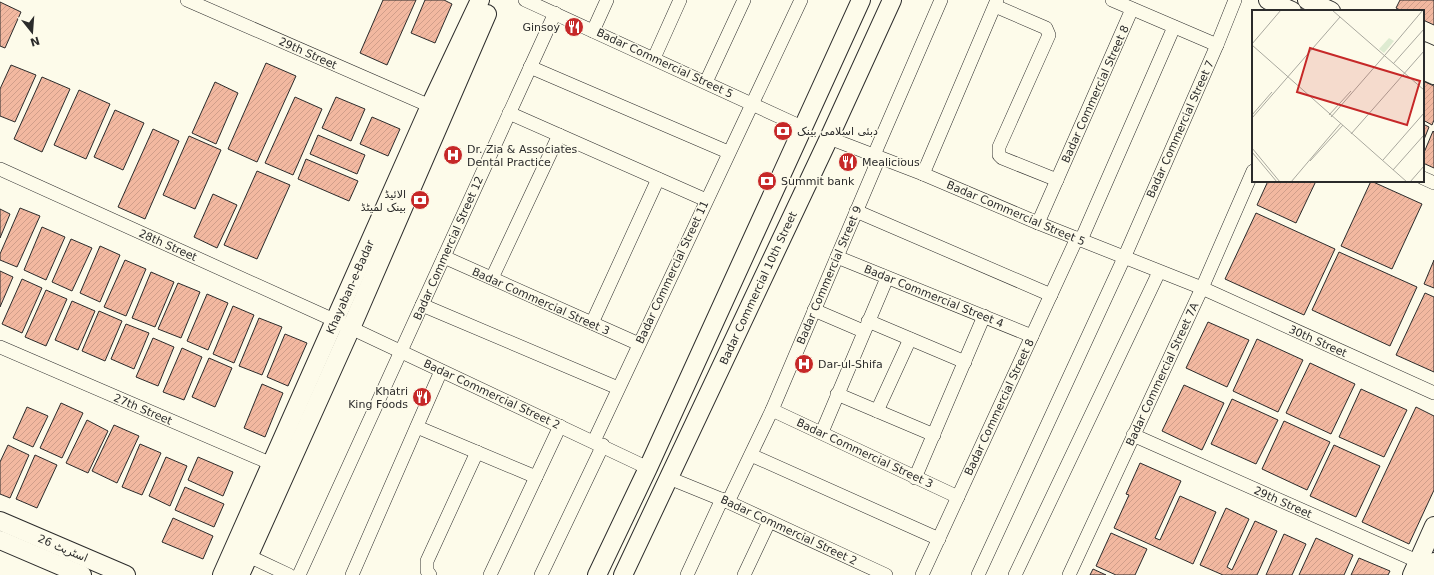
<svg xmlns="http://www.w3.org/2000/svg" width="1434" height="575" font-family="'DejaVu Sans','Noto Sans Arabic',sans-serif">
	<defs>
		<pattern id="building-hatch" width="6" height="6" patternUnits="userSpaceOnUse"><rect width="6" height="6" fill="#f2b8a0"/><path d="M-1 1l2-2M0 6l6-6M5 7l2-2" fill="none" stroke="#d09e8a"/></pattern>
	</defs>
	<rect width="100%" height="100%" fill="#fdfbea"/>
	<g fill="url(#building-hatch)" stroke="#2b2b2b">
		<polygon points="383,0 416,0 387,65 360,53"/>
		<polygon points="425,0 444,0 452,4 435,43 411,33"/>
		<polygon points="1400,0 1434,0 1434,25 1423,20 1423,11 1402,11 1396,8"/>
		<polygon points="0,2 21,12 5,48 0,46"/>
		<polygon points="266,63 296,76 257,162 228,149"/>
		<polygon points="11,65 36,75 15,122 0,116 0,89"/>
		<polygon points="42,77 70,89 42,152 14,139"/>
		<polygon points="1423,81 1434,86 1434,120 1432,125 1423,120"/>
		<polygon points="215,82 238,93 216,144 192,133"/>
		<polygon points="79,90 110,104 86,159 54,145"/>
		<polygon points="295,97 322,109 293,175 265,163"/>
		<polygon points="336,97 365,109 351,141 322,128"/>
		<polygon points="115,110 144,123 123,170 94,157"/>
		<polygon points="372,117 400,129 388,156 360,144"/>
		<polygon points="1423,124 1429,127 1423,142"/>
		<polygon points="153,129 179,141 145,219 118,207"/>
		<polygon points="1433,131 1434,132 1434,168 1423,163 1423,155"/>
		<polygon points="318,135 365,155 357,174 310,154"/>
		<polygon points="189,136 221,150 195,209 163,195"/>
		<polygon points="306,159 358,181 349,201 298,179"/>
		<polygon points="257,171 290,185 257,259 224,245"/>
		<polygon points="1268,181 1316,181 1296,223 1257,205"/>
		<polygon points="1371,181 1422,204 1392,269 1341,246"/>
		<polygon points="213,194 237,205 217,248 194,237"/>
		<polygon points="20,208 40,216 17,267 0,260 0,254"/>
		<polygon points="0,209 10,214 0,238"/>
		<polygon points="1256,213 1335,249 1304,315 1225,279"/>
		<polygon points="42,227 65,237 46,280 24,270"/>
		<polygon points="71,239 92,248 72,291 52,282"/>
		<polygon points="100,246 120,255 100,302 80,293"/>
		<polygon points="1339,252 1417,287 1390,346 1312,310"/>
		<polygon points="125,260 146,269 126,316 104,307"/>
		<polygon points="1434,260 1434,288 1424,284"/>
		<polygon points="0,271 13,277 0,307"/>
		<polygon points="151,272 174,282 155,327 132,318"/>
		<polygon points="22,279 42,288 22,333 2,324"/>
		<polygon points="178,283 200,292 181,338 158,329"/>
		<polygon points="46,290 67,299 46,346 25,337"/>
		<polygon points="1425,293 1434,297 1434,372 1396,355"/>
		<polygon points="207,294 228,303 208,350 187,341"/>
		<polygon points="72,301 95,311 78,350 55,340"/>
		<polygon points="233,306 254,315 234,363 213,354"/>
		<polygon points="99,311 122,321 105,361 82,351"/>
		<polygon points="259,318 282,327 262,375 239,366"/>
		<polygon points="1208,322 1249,340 1227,387 1186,368"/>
		<polygon points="126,324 149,333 134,369 111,359"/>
		<polygon points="285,334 307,343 288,386 267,377"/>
		<polygon points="153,338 174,347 158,386 136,377"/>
		<polygon points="1257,339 1303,360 1278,412 1233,391"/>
		<polygon points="182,348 202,357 184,400 163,392"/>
		<polygon points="209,358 232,368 215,407 192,397"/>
		<polygon points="1310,363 1355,384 1331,434 1286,413"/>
		<polygon points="262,384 283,393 265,437 244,428"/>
		<polygon points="1184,385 1224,403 1202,450 1162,431"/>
		<polygon points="1361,389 1407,410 1384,457 1339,437"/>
		<polygon points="1232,399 1278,420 1256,464 1211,444"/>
		<polygon points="61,403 83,413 62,458 40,448"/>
		<polygon points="27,407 48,416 33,447 13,438"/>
		<polygon points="1416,407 1434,416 1434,490 1409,544 1362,522"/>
		<polygon points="87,420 108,431 88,473 66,463"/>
		<polygon points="1284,421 1330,442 1307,490 1262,469"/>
		<polygon points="114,425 139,436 117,483 92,471"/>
		<polygon points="140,444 161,453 142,495 122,487"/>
		<polygon points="8,445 29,455 10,498 0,494 0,462"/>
		<polygon points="1334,445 1380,466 1356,517 1310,496"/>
		<polygon points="35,455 57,465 37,508 16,499"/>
		<polygon points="166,457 187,466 170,506 149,496"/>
		<polygon points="198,457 233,472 223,496 188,480"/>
		<polygon points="1140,463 1181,481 1155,538 1160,540 1180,496 1216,512 1193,564 1114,528 1129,495 1126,494"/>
		<polygon points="185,487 224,504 214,527 175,510"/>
		<polygon points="1226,508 1249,519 1227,567 1232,570 1255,521 1277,531 1257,575 1223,575 1200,565"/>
		<polygon points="173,518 213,536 203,559 162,542"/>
		<polygon points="1111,533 1147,549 1135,575 1116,575 1096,566"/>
		<polygon points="1284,534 1306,544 1292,575 1266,575"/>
		<polygon points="1316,538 1353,555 1344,575 1299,575"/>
		<polygon points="1359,558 1390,571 1388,575 1351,575"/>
		<polygon points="1093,569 1106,575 1090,575"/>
	</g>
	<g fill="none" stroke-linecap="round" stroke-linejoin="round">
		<defs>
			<g id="street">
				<polyline points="187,0 430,106"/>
				<polyline points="525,0 804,128"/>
				<polyline points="1112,0 1217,45"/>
				<polyline points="995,6 1046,28 1049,35 999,147 999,155 1002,158 1057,180"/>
				<polyline points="593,31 607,0"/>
				<polyline points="654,58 680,0"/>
				<polyline points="530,67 728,152"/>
				<polyline points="706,82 744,0"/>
				<polyline points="509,113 706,200"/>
				<polyline points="829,138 923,174 1038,223 1202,288 1434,393"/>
				<polyline points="874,155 941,0"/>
				<polyline points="0,169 336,321 648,468"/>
				<polyline points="923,174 997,0"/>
				<polyline points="1423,178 1434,183"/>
				<polyline points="856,211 1051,295"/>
				<polyline points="1038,223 1132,9"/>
				<polyline points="1081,240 1174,27"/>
				<polyline points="444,257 639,344"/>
				<polyline points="837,257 1032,336"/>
				<polyline points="492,278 559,135"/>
				<polyline points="422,305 618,388"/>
				<polyline points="814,310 863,331"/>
				<polyline points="868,321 965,362"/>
				<polyline points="592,323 658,179"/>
				<polyline points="0,347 279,467"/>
				<polyline points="837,394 934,435"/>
				<polyline points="772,410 958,497"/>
				<polyline points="877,411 910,339"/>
				<polyline points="417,427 536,477"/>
				<polyline points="822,432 887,278"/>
				<polyline points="1133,435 1426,565"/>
				<polyline points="594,441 801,0"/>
				<polyline points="751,455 939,539"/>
				<polyline points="669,478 728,502 886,575"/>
				<polyline points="915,478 984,316"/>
				<polyline points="728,502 772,410 879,158"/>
				<polyline points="240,552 289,575"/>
				<polyline points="299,575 555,13"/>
				<polyline points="352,575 441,371"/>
				<polyline points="430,575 427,571 427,561 477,452"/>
				<polyline points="490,575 560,426"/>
				<polyline points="541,575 603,445"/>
				<polyline points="687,575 722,499"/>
				<polyline points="744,575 769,522"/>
				<polyline points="922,575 1077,238"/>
				<polyline points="978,575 1124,258 1217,45 1235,0"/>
				<polyline points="1015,575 1159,272"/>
				<polyline points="1069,575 1202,288 1253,171"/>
			</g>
			<g id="secondary">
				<polyline points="1268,0 1292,11"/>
				<polyline points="1307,0 1331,11"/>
				<polyline points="1423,51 1434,56"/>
				<polyline points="1423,70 1434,75"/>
				<polyline points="0,521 126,575"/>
				<polyline points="0,540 82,575"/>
				<polyline points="222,575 430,106 480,0"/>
				<polyline points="240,575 351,328 487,14"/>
				<polyline points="597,575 648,468 861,0"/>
				<polyline points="623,575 829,138 892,0"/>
				<polyline points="1412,575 1434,526"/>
				<polyline points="1428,575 1434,562"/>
			</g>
		</defs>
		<use href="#street" stroke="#2b2b2b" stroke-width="14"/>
		<use href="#secondary" stroke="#2b2b2b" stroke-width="20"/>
		<use href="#street" stroke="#fdfbea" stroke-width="13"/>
		<use href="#secondary" stroke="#fdfbea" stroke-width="18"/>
	</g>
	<defs>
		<symbol id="restaurant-disc" viewBox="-11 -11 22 22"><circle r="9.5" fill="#c62828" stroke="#fdfbea"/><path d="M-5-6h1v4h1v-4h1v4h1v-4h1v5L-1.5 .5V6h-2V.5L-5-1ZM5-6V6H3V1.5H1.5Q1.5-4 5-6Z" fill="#fff"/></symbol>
		<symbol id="bank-disc" viewBox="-11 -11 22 22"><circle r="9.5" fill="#c62828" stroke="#fdfbea"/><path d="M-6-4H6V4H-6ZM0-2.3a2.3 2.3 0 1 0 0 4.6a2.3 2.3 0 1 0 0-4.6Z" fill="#fff"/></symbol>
		<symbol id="hospital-disc" viewBox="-11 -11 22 22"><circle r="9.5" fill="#c62828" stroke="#fdfbea"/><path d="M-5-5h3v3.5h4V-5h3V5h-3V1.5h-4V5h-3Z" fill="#fff"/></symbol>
	</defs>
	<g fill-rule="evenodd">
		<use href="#restaurant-disc" x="563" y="16" width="22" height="22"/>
		<use href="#bank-disc" x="772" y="120" width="22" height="22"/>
		<use href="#hospital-disc" x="442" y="144" width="22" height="22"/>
		<use href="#restaurant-disc" x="837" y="151" width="22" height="22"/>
		<use href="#bank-disc" x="756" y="170" width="22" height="22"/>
		<use href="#bank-disc" x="409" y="189" width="22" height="22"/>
		<use href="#hospital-disc" x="793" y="353" width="22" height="22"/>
		<use href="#restaurant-disc" x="411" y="386" width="22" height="22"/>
	</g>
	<g text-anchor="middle" stroke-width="3" stroke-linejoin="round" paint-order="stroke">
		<g font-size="11" fill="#2b2b2b" stroke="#fdfbea" text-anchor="start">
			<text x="560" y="31" text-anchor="end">Ginsoy</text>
			<text x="797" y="135">دبئی اسلامی بینک</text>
			<text x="467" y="153">Dr. Zia &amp; Associates<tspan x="467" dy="13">Dental Practice</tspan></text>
			<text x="862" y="166">Mealicious</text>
			<text x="781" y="185">Summit bank</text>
			<text x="406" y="198" text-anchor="end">الائیڈ<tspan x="406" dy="13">بینک لمیٹڈ</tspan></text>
			<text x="818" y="368">Dar-ul-Shifa</text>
			<text x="408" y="395" text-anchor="end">Khatri<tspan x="408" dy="13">King Foods</tspan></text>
		</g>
		<g font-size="11" fill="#2b2b2b" stroke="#fdfbea">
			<text transform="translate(308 53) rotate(24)" y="4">29th Street</text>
			<text transform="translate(665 63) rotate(25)" y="4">Badar Commercial Street 5</text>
			<text transform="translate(1095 94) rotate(-66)" y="4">Badar Commercial Street 8</text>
			<text transform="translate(1180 129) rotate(-66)" y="4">Badar Commercial Street 7</text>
			<text transform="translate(1016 213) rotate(23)" y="4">Badar Commercial Street 5</text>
			<text transform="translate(168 245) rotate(24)" y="4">28th Street</text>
			<text transform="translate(448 248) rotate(-66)" y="4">Badar Commercial Street 12</text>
			<text transform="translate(672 272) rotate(-65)" y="4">Badar Commercial Street 11</text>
			<text transform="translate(829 275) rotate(-67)" y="4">Badar Commercial Street 9</text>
			<text transform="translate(350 287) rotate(-66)" y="4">Khayaban-e-Badar</text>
			<text transform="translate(758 288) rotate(-65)" y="4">Badar Commercial 10th Street</text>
			<text transform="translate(934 296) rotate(22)" y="4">Badar Commercial Street 4</text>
			<text transform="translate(541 301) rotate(24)" y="4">Badar Commercial Street 3</text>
			<text transform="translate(1318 341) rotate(24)" y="4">30th Street</text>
			<text transform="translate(1162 374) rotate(-65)" y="4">Badar Commercial Street 7A</text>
			<text transform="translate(492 394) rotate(25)" y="4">Badar Commercial Street 2</text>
			<text transform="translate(999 407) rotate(-65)" y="4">Badar Commercial Street 8</text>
			<text transform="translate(143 409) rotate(23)" y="4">27th Street</text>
			<text transform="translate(865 453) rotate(25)" y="4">Badar Commercial Street 3</text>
			<text transform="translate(1283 502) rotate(24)" y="4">29th Street</text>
			<text transform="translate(789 530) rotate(25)" y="4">Badar Commercial Street 2</text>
			<text transform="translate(63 548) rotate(23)" y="4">اسٹریٹ 26</text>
		</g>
	</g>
	<g transform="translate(1252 10)">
		<rect width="172" height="172" fill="#fdfbea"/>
		<path d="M137,28L142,31L132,43L127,39Z" fill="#deebd1"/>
		<path fill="none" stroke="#a9a89e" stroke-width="1" d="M80,0L172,80M0,34L29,0M0,35L155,172M133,45L171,0M141,54L172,19M0,105L20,82M77,105L99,81M79,107L133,45M0,108L88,7M99,124L172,41M0,138L28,172M0,142L25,172M131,150L172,103M58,151L91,115M141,160L172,125M39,172L89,113M158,172L172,156"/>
		<path fill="#c62828" fill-opacity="0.15" stroke="#c62828" stroke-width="2" d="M58,38L168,71L155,115L45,82Z"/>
		<rect width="172" height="172" fill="none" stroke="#2b2b2b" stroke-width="2"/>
	</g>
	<g transform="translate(32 32) rotate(163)" stroke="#fdfbea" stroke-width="3" paint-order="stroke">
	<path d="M0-3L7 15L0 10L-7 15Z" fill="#2b2b2b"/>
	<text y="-6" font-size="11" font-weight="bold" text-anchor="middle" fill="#2b2b2b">N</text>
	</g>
</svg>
